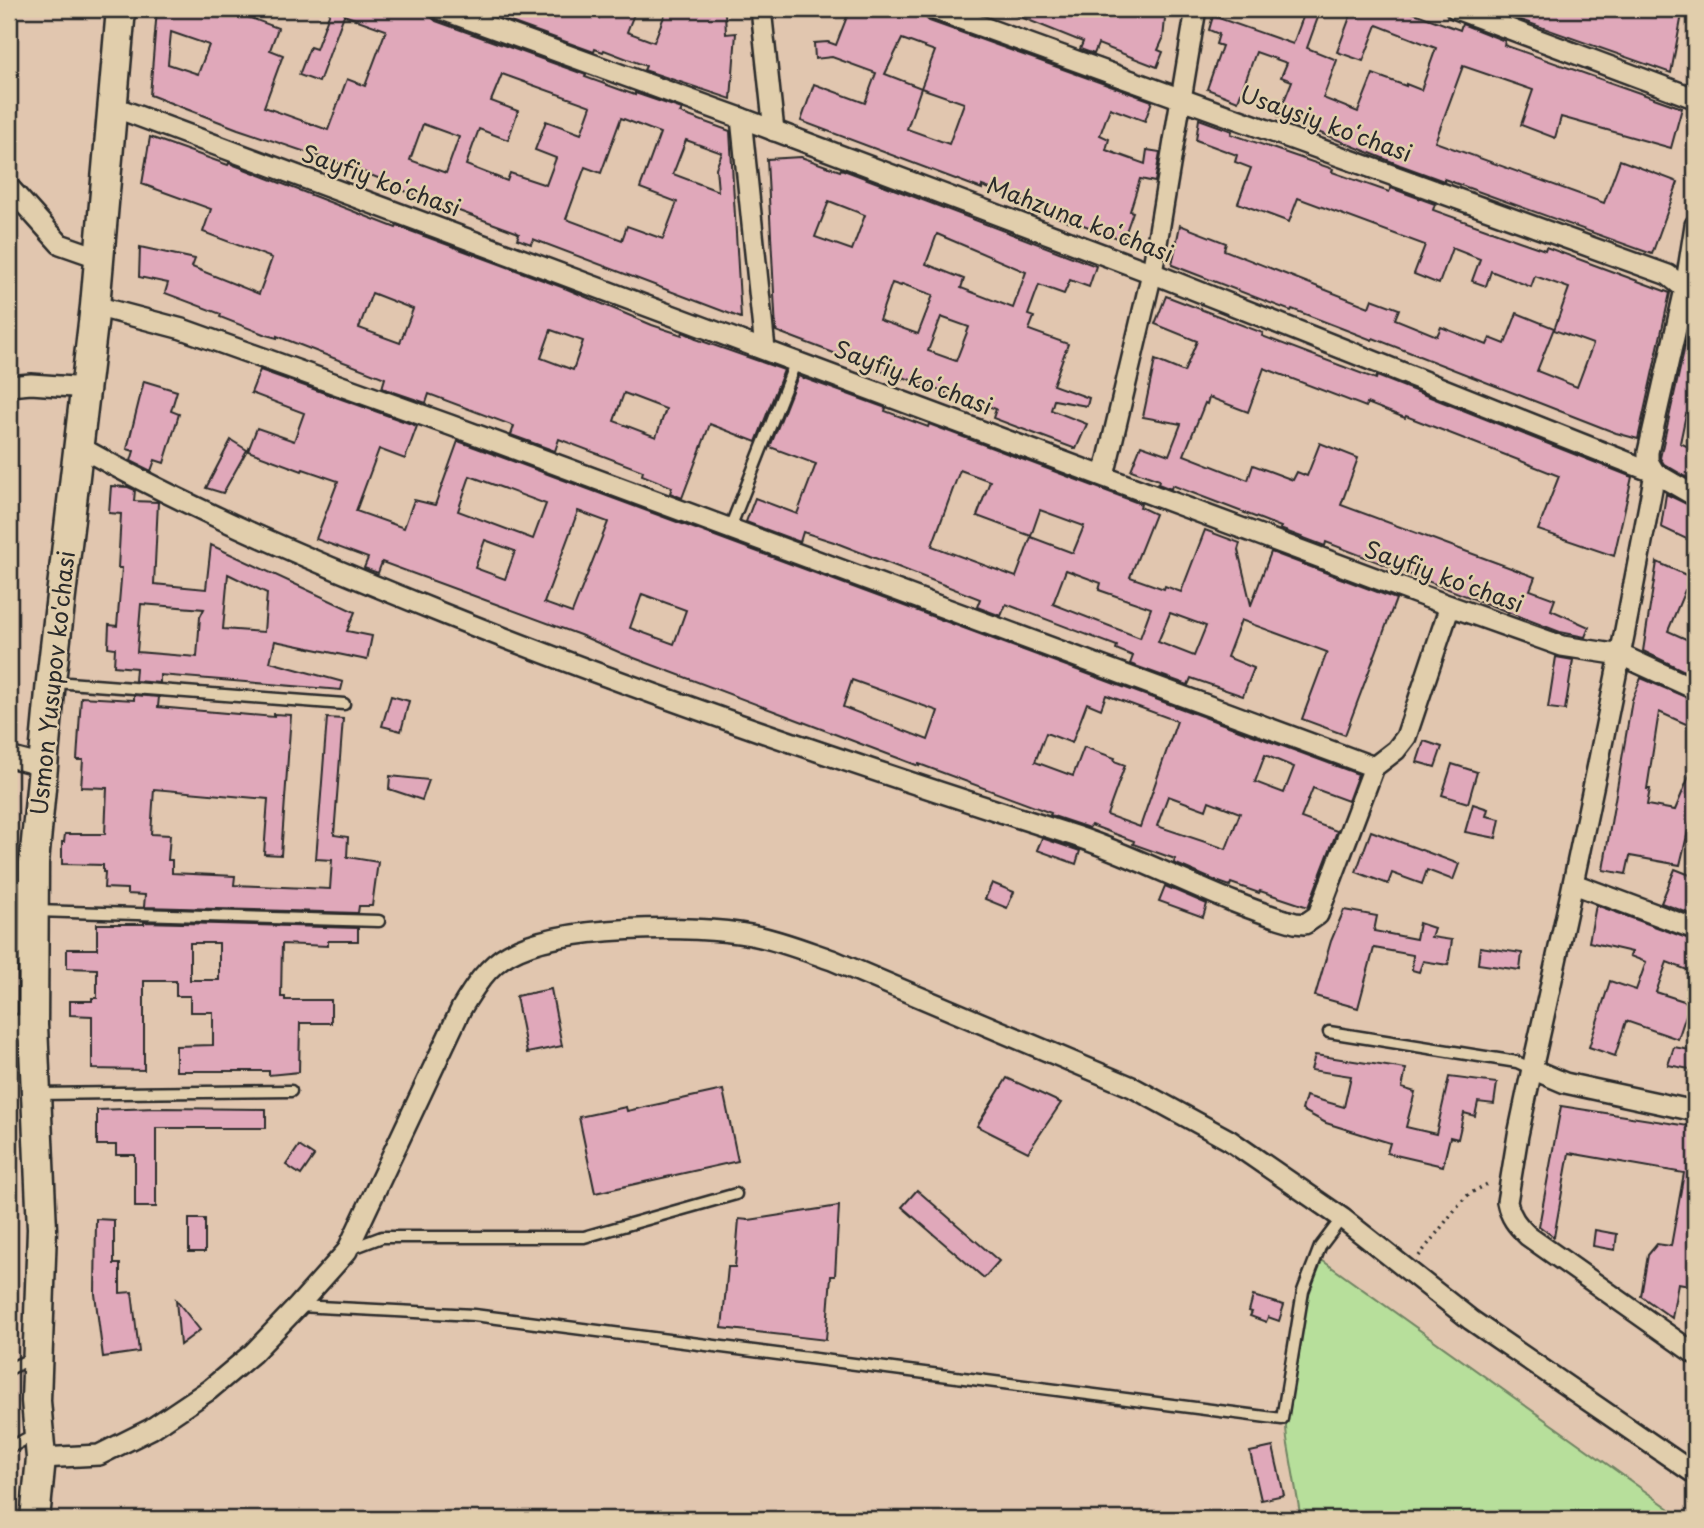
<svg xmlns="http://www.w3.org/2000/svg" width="1704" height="1528" font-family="'Playpen Sans',sans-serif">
	<rect width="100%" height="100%" fill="#e1c6af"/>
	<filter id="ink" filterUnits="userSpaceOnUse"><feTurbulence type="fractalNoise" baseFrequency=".0143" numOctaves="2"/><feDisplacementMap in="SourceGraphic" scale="14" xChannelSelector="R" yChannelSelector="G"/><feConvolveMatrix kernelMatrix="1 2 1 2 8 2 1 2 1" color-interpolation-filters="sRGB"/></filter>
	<g filter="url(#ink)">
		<polygon fill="#b7df9b" stroke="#718563" stroke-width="2" points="1316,1256 1684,1519 1301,1519 1287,1439 1283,1393"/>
		<g fill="#e0a8ba" stroke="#2b2b2b" stroke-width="2" fill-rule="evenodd">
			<path d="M157,9H238L237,13L278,28L270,50L283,55L264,107L328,130L347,79L365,86L386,30L344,15L319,82L299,75L310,47L316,49L331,9H428L430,16L436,21L586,75L585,77L635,95V93L682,109L680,113L730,131L741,318L533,239L531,244L517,239L519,234L516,232L399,189L400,187L356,169L238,129L150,95ZM171,32L209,45L198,74L168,64ZM502,74L591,106L581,134L546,121L535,150L556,158L546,185L510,173L507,181L466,165L479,129L508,140L518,111L491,101ZM621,118L660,133L640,188L677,202L663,239L627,226L622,240L566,219L585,167L601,173ZM423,124L459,137L446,173L410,160ZM686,140L722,153L716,168L718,191L673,174Z"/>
			<polygon points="475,9 574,9 599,18 602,9 636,9 627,32 654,42 667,9 714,9 725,13 726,34 736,33 731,99 644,70 646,66 604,50 603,52 595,49 594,52"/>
			<path d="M850,9H906L923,15L929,21L1152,101L1145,121L1110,108L1100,135L1109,139L1106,150L1145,164L1147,150L1160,152L1155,182L1140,179L1130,211L1133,212L1123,240L1073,221V223L1024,205L1025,202L982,186V189L801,121L814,84L865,103L876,73L832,57L815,59L814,43L828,42L836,45ZM902,39L935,51L921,88L885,74ZM921,88L964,103L949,144L907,129Z"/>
			<polygon points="1001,9 1166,9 1163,39 1158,50 1163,52 1157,67 1098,44 1094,54 1080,49 1083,42"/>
			<polygon points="1306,9 1321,9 1307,48 1337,60 1323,98 1358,112 1373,74 1406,86 1406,84 1421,90 1436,48 1377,25 1363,61 1337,52 1353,9 1403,9 1460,30 1462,24 1505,41 1504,45 1682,108 1671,148 1561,117 1555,138 1521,125 1533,90 1463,66 1435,142 1604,203 1620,160 1678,182 1652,254 1444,179 1444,181 1400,165 1278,116 1292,81 1281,77 1287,63 1256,52 1238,101 1207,89 1222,46 1216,44 1219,34 1209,30 1213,16 1293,44"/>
			<polygon points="1490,9 1683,9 1671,73"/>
			<polygon points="1199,119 1232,131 1231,134 1333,169 1332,172 1389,192 1391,188 1435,204 1433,210 1519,241 1545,250 1546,247 1670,293 1638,439 1616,433 1373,338 1372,340 1292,309 1291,311 1172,265 1180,225 1226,243 1224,250 1369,307 1372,299 1399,309 1395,319 1437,336 1441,327 1487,345 1490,338 1505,344 1517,313 1554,328 1537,371 1577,387 1593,344 1554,330 1569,288 1535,276 1531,287 1491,271 1486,286 1472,281 1480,259 1452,248 1439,284 1414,274 1425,245 1298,198 1289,222 1238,203 1251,168 1235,162 1237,155 1196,140"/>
			<path d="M150,137L228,165L229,163L396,228L397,226L567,289L652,325L682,335L683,332L696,338V339L784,370L756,442L710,424L682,498L670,493L672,487L642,475L643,471L559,439L555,451L511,435L514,426L429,394L426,403L382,388L385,378L277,336V338L266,335L220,317L221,314L165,293L168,283L139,277L140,247L195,259L192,267L259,294L272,258L203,232L211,209L142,184ZM372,293L413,309L400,343L359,328ZM551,330L583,341L573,370L541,358ZM624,393L666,409L656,437L614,421Z"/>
			<path d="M801,157L840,171L841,169L1096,266L1089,287L1070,280L1064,294L1039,285L1028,315L1034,317L1029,330L1068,344L1053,385L1089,398L1087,406L1054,400L1051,410L1087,424L1076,449L993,418L996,409L957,394L956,397L903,377L902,379L776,331L767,159ZM829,201L865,215L852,250L815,237ZM937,234L1026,272L1013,308L961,288L964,279L926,264ZM892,283L901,286L902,284L933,295L918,334L879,320ZM941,317L969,327L956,361L928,351Z"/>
			<polygon points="1166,296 1263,333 1262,336 1376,379 1377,376 1632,477 1614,556 1538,530 1559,476 1406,416 1405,418 1367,403 1366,407 1264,368 1248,412 1209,397 1207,404 1205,403 1184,455 1248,480 1253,465 1293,480 1297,472 1307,476 1320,443 1358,458 1341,505 1535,577 1530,590 1555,599 1551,610 1589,627 1585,637 1560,632 1326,542 1325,546 1280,529 1281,527 1250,515 1172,485 1171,489 1158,484 1159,480 1131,470 1141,445 1169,455 1181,424 1143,417 1155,360 1184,372 1197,341 1155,324"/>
			<polygon points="1691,319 1695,321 1695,419 1686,414 1680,443 1695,450 1695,482 1664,464 1660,458"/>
			<path d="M260,370L417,426L405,459L379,449L356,511L404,528L414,500L435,505L458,441L1358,774L1348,801L1313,788L1301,818L1337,831L1308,907L1260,891L1259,893L1231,883L1230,886L1216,881L1174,863L1175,859L1133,844L1134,841L1091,825L1089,828L1050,815L1051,813L919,764V766L621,653L580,635L382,562L378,573L364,568L368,558L316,539L338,481L303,469L302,471L248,451L257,428L294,441L304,413L251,393ZM470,476L546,504L533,539L458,511ZM578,511L608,522L572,613L544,603ZM485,540L515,551L505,579L475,568ZM642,594L686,610L674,644L630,628ZM852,680L938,711L928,740L843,707ZM1106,695L1177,721L1140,827L1107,815L1125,765L1114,761L1115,758L1084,747L1073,776L1035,762L1046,733L1072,743L1087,703L1101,709ZM1265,755L1294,767L1284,793L1255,782ZM1168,796L1206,810L1209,801L1240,813L1226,849L1157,826Z"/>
			<path d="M798,376L886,408L885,411L928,427L929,424L1141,504L1140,507L1155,514L1130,577L1164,589L1165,586L1181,592L1205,530L1240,543L1238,550L1251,605L1271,552L1396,599L1345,735L1302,719L1327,652L1241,620L1227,657L1254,668L1243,696L1191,678L1188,685L1130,664L1133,656L1116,649L1117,646L1006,604L1001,616L977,607L980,599L834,542L803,532L800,542L746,522L755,498L797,514L816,464L770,447ZM960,470L990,481L977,516L1031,536L1040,510L1084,526L1073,553L1031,537L1016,577L932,546ZM1066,570L1101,583L1099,590L1151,608L1140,638L1053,604ZM1170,613L1206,626L1194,656L1158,642Z"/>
			<polygon points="144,381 177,391 171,411 179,414 164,463 155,460 151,471 131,461 134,451 127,449"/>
			<polygon points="231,440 247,450 223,493 206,488"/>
			<path d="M111,486L128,487L135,490L134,501L158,502L154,584L206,589L211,545L355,612L347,631L372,636L367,660L275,641L270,662L343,682L341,690L160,675V683L135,681L136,668L114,666L115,648L108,647L109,625L117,626L122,568H118L121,514L109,513ZM228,574L267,593L264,632L223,629ZM141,604L204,609L200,617L197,657L137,652Z"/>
			<polygon points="1666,494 1695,508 1695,543 1661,527"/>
			<polygon points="1657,562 1695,579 1695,595 1685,590 1668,631 1695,643 1695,676 1643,651"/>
			<polygon points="1556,657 1573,660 1565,710 1548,708"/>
			<polygon points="1641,678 1695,701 1695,728 1659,712 1647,789 1650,789 1647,805 1675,810 1695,762 1695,802 1680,865 1630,856 1626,874 1603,870 1632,700"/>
			<polygon points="134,695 159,697 158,707 274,717 274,714 291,715 281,855 264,854 268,799 154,789 151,834 170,835 168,860 172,860 172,873 235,876 234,885 330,889 332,860 316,859 327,718 343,719 334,835 348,837 347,857 378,862 372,906 359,906 358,913 144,907 145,895 127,894 127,889 104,888 105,872 103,872 103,865 62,864 62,842 64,842 65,834 105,834 107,788 81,787 83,760 77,760 81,697 134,700"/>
			<polygon points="391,696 409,701 401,731 382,726"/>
			<polygon points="1424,741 1442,747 1435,767 1417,762"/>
			<polygon points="1452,764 1477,772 1468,803 1442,795"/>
			<polygon points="390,776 429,780 422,800 389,789"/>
			<polygon points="1473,804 1488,809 1486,816 1500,819 1496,838 1465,832"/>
			<polygon points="1371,831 1459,864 1453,880 1427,870 1422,884 1392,873 1388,884 1356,872"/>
			<polygon points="1042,838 1080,851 1076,864 1037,850"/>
			<polygon points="1675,869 1695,877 1695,902 1691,914 1661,903"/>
			<polygon points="992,883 1014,892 1007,908 985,899"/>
			<polygon points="1165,886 1207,904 1203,917 1159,901"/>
			<polygon points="1596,905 1695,941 1695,973 1667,962 1656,992 1690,1003 1678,1039 1626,1021 1615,1056 1589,1047 1610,981 1636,990 1646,962 1630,956 1632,952 1589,942"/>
			<polygon points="1344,910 1377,916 1374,931 1416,939 1419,923 1434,928 1431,937 1452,940 1448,965 1423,961 1419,972 1412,970 1413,955 1374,948 1358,1008 1315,996 1331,941"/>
			<path d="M144,922L358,928V941H328V946L282,944L281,997H285V1000H331V1023H300L299,1072L269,1075V1071H176V1046L213,1045V1012H190V996H176V981H144V1070L92,1069V1016L70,1015V1001H92V998H97V969L67,968V949H97V924H144ZM190,943H219V980H190Z"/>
			<polygon points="1480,947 1522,953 1520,970 1478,964"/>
			<polygon points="551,989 562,1046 527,1053 516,996"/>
			<polygon points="1674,1047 1695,1051 1695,1070 1668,1065"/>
			<polygon points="1315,1055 1406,1069 1402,1088 1415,1092 1406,1127 1436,1134 1449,1077 1497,1083 1494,1104 1478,1102 1475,1116 1464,1113 1458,1139 1450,1137 1443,1166 1387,1153 1390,1143 1326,1123 1302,1110 1306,1096 1344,1107 1351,1076 1311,1070"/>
			<polygon points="1007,1078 1061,1103 1028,1152 977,1126"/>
			<polygon points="723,1090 738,1161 595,1193 579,1117 626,1107 627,1111"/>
			<polygon points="1561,1106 1695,1127 1695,1286 1678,1283 1672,1318 1641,1296 1648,1255 1657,1244 1671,1246 1684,1173 1569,1153 1554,1237 1539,1226"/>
			<polygon points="156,1108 266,1109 266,1128 156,1128 156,1207 135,1207 135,1155 116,1155 116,1145 97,1145 97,1110"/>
			<polygon points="299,1146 314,1156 301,1175 286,1165"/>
			<polygon points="917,1190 999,1261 984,1278 902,1207"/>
			<polygon points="839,1206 835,1276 831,1276 826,1340 722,1328 728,1267 735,1267 739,1219 749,1220"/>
			<polygon points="96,1219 114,1220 114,1264 120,1264 120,1293 132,1292 139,1352 103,1357 95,1294"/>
			<rect x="189" y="1219" width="16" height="33"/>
			<polygon points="1595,1230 1617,1234 1615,1250 1593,1246"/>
			<polygon points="1253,1296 1284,1305 1279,1321 1268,1317 1266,1322 1250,1316 1252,1312 1249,1311"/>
			<polygon points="176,1300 200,1330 180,1345"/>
			<polygon points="1273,1447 1284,1495 1261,1500 1250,1452"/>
		</g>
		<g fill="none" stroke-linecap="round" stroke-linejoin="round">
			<defs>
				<g id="service">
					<polyline points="730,528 796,361"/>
					<polyline points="55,682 344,704"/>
					<polyline points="35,911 379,921"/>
					<polyline points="1329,1032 1517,1062 1532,1069"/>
					<polyline points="37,1094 291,1091"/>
					<polyline points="350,1249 382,1237 584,1237 736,1194"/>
					<polyline points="299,1306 474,1315 1282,1419 1303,1291 1320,1247 1342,1218"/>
					<polyline points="9,1369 34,1357"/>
					<polyline points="9,1448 35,1434"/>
				</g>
				<g id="minor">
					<polyline points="440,9 741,118 1152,273 1655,473 1695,496"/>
					<polyline points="761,9 774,131"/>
					<polyline points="933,9 1668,275 1694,296"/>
					<polyline points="1456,9 1694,98"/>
					<polyline points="114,107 1450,606 1562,646 1621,655 1695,689"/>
					<polyline points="741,118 765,349"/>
					<polyline points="9,187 60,244 100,258"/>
					<path d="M1695,225L1685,289L1648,452V461L1655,473C1618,673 1577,871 1532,1069L1565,1083L1695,1111"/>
					<polyline points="95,306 182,329 450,425 1374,767"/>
					<polyline points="9,386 31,384 87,388"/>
					<path d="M80,447C197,513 320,564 444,614C651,697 863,768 1075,836C1150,861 1219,902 1295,923L1305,924L1318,915L1374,767L1396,750L1406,737L1450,606"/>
					<polyline points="1104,476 1152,273 1196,9"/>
					<polyline points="9,757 43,766"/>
					<polyline points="1574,884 1695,929"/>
					<path d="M1532,1069L1518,1135L1507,1202C1510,1217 1517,1225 1528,1236L1695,1354"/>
					<path d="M41,1458L99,1455L151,1429L209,1390L253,1353L298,1306L347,1251L461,1009C473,989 487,966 509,954C560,925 694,924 751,935C779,940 806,951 832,960L1132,1087L1229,1140L1342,1218L1471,1320L1695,1474"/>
				</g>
				<polyline id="tertiary" points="9,1029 33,1025"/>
				<polyline id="secondary" points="35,1519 41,1458 36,1401 42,1229 33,1025 34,863 51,681 95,306 121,9"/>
			</defs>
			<use href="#service" stroke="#2b2b2b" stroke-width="15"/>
			<use href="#minor" stroke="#2b2b2b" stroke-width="24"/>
			<use href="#tertiary" stroke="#2b2b2b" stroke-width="30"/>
			<use href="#secondary" stroke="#2b2b2b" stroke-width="33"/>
			<polyline stroke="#2b2b2b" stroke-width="3.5" stroke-dasharray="2 5" stroke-linecap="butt" points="1419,1256 1461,1202 1469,1194 1491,1182"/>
			<use href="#service" stroke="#e1ceac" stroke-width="10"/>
			<use href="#minor" stroke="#e1ceac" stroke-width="19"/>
			<use href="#tertiary" stroke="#e1ceac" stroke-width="24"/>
			<use href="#secondary" stroke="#e1ceac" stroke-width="28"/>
		</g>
	</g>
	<g text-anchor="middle" stroke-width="5" stroke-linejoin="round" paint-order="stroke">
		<g font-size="23" fill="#2b2b2b" stroke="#e1ceac">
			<text transform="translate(1326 124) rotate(20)" y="8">Usaysiy koʻchasi</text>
			<text transform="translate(381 181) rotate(20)" y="8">Sayfiy koʻchasi</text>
			<text transform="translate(1080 220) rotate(21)" y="8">Mahzuna koʻchasi</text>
			<text transform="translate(913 378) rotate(21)" y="8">Sayfiy koʻchasi</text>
			<text transform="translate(1444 577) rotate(20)" y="8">Sayfiy koʻchasi</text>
			<text transform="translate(53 683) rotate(-84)" y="8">Usmon Yusupov ko'chasi</text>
		</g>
	</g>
	<rect width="1704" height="1528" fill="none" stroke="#e1ceac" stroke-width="35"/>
	<rect x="18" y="18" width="1669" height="1493" fill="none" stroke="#2b2b2b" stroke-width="2.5" filter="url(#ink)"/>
</svg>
